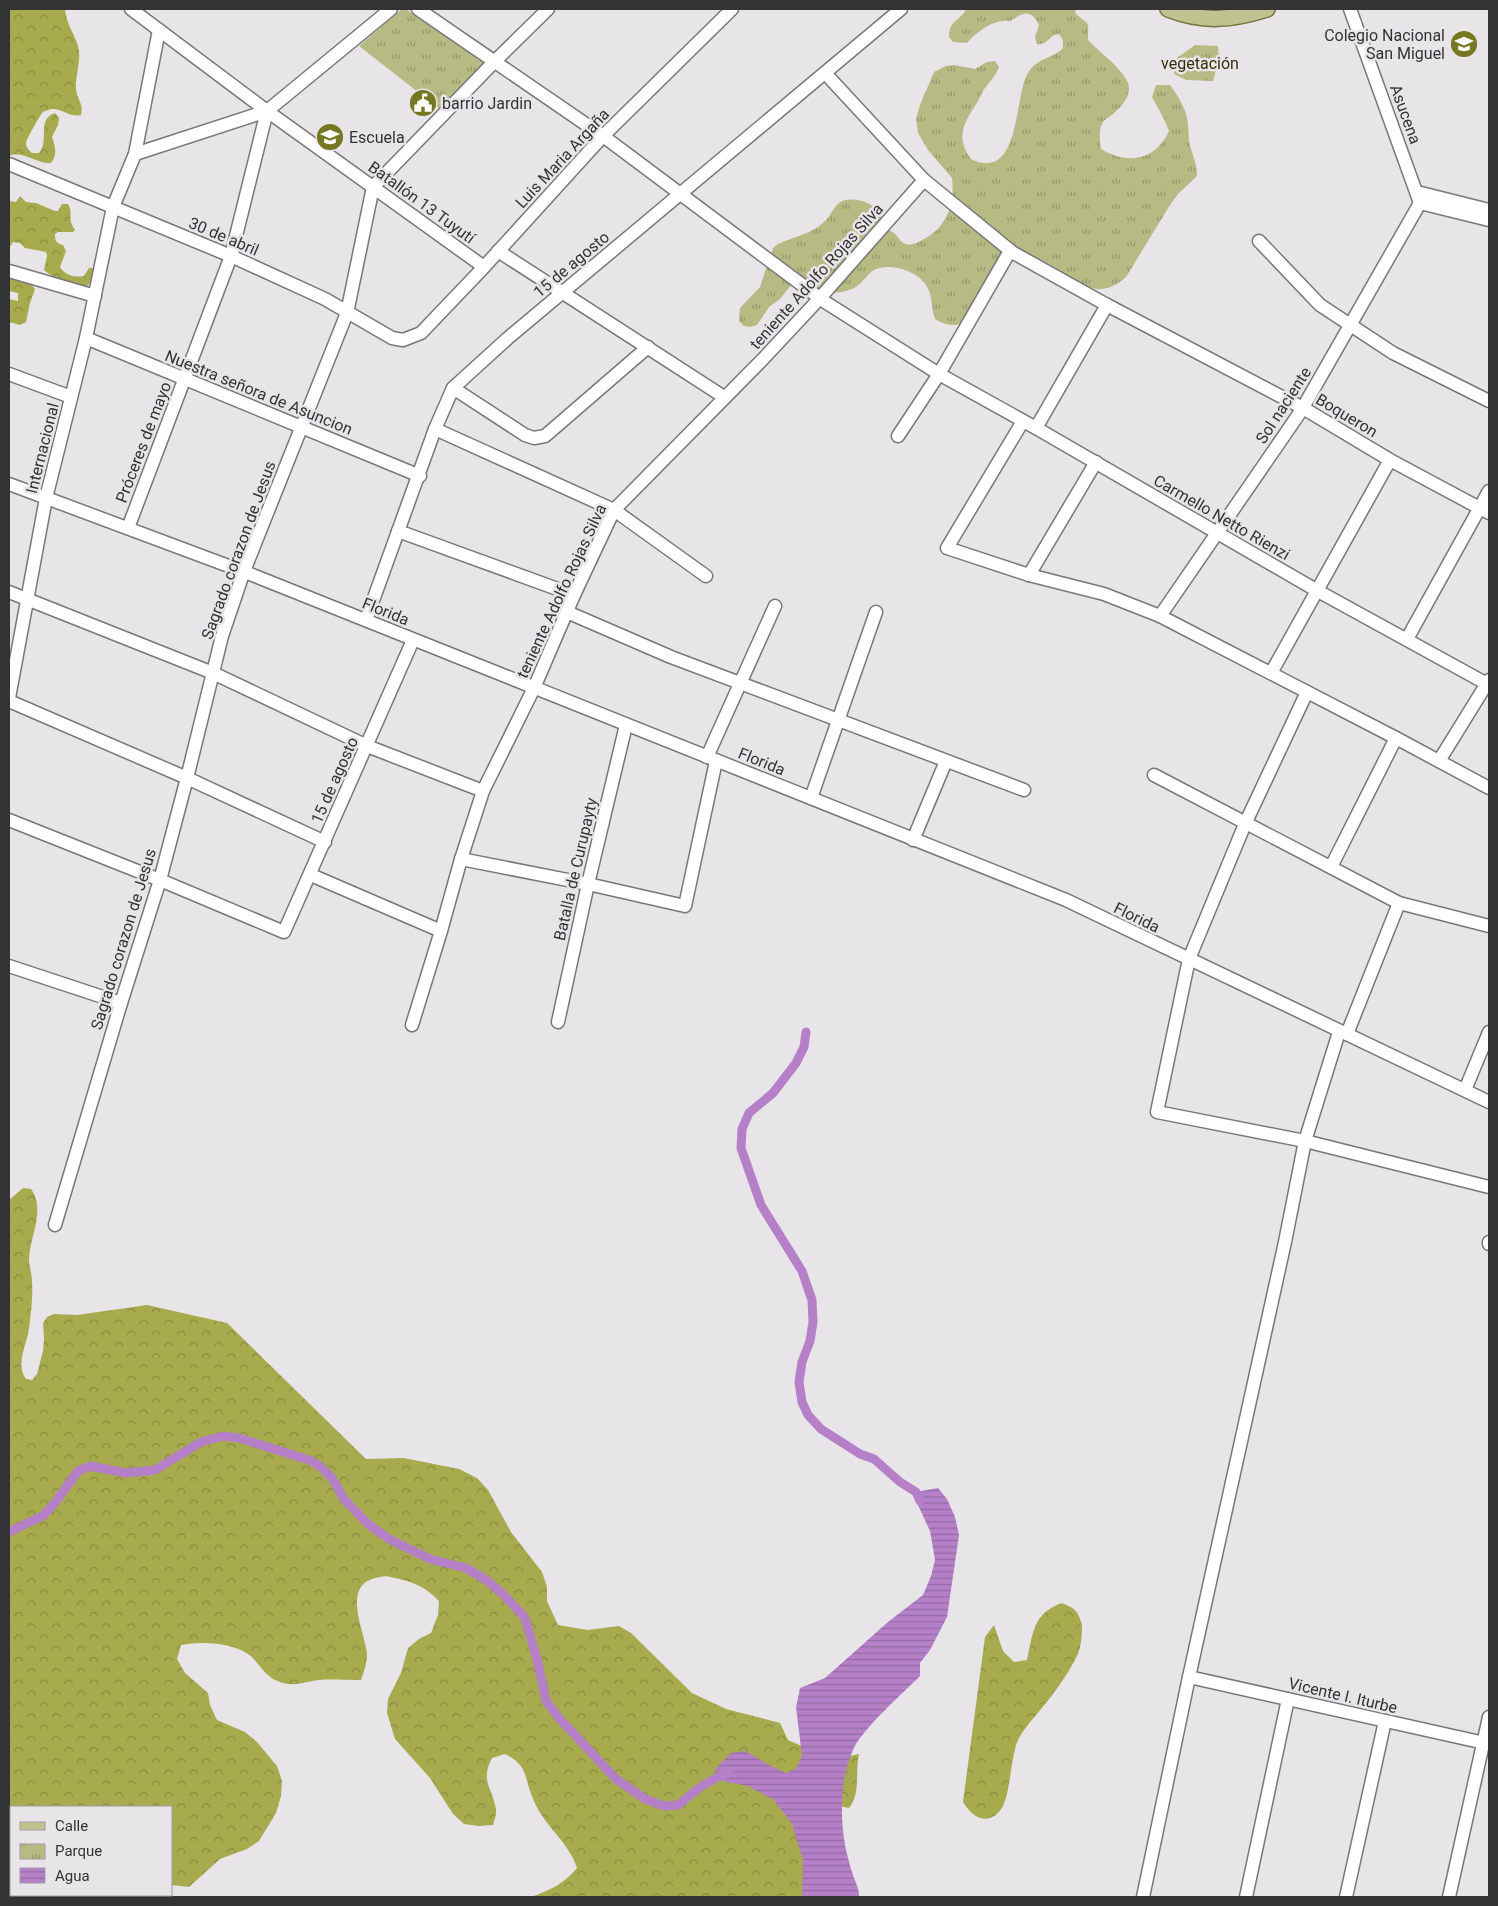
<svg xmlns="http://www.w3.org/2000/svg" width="1498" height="1906" font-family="Roboto,sans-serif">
	<defs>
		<pattern id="forest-crowns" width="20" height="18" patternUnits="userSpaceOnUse" patternTransform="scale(1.25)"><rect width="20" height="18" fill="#a7ab4d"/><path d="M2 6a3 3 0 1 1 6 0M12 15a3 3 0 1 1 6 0" fill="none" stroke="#898c41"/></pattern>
		<pattern id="park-tufts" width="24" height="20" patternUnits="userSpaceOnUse" patternTransform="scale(1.25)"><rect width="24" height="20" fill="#b6ba83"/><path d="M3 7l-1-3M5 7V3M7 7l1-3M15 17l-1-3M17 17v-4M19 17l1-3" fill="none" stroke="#95986c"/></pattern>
		<pattern id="water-rules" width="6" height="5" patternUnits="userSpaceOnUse" patternTransform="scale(1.25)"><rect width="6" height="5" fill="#b580c7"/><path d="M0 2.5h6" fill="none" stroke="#9469a2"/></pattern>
	</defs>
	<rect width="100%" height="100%" fill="#e8e5e9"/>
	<g fill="url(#forest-crowns)">
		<path d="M9,9H65C66,23 74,33 78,46C82,60 75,75 76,89C77,100 84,104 81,115C70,118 62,108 51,109C48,110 45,111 43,112C40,115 26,140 26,143C26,148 29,150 32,153H39C50,141 36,119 55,113L59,118L58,125L52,137C55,147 58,154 51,163C36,164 23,150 9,156Z"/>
		<path d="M20,196L26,202L36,203L55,211H58L62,204H68C74,214 66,217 75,230L73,232H58L55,234C55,241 56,243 63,245L66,251L60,267C65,275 74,278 84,276L89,268H92L94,270L92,281L87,286C77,288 51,277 44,270L47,256L46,252L25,248L20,243L13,242L9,248V201L16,202Z"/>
		<path d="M9,274C17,275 23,284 31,284L35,289L30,303L26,322L20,325L9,322V299L18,301V293L9,291Z"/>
		<path d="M23,1188L31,1189C46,1210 30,1235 29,1259C29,1266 32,1274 32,1282C33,1296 31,1314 29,1328C27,1344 15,1365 26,1379L32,1380L37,1374L43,1351L44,1339L43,1323L47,1317L54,1314L77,1315L147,1305L227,1323L366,1459L404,1458L459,1469L477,1478L488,1490L511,1532L542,1572L547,1587V1601L558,1625L587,1630L619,1626L631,1633L692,1693L726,1709L780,1723L788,1740L833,1760L859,1754C855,1771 861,1794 849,1808L833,1805L816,1897H531C550,1890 564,1884 577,1868C569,1842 543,1825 533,1799C524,1778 529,1766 505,1754L492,1758C480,1781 492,1787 496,1809C497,1814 494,1820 493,1825L479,1826L464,1824L453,1814L430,1778L395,1739L387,1713L388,1699L401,1673L408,1648L419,1639L431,1633L438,1615L439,1601C423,1585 413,1582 391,1577C385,1575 379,1577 372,1579C342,1589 366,1635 367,1654C367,1663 364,1672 361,1680C347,1680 332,1679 318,1680C305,1682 294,1687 280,1682C267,1678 261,1667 252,1657C235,1642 201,1641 181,1645L177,1659L185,1673L208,1693L210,1705L217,1720L245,1732L257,1742L277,1766L282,1781L281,1796L276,1813L259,1841L247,1849L220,1859L189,1887L171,1885V1807H11V1895H117L114,1897H9V1200Z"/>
		<path d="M1062,1603C1066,1605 1072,1607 1075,1610C1079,1614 1082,1623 1082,1628C1082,1636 1081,1646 1078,1654C1068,1675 1052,1696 1037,1714C1030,1722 1024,1729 1019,1738C1009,1757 1012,1802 997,1814C983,1825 971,1815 963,1802L985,1637L994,1625L1003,1651L1014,1662L1027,1660C1033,1633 1033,1613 1062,1603Z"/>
	</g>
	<g fill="url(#park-tufts)">
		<polygon points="402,9 406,9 487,65 441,110 359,46"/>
		<path d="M966,9H1075L1076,14C1091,27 1088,19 1088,40C1101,54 1116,63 1126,79C1135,93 1122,106 1112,115C1109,117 1105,119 1103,122C1098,130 1100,141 1101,149C1128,165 1155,161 1169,131L1164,119L1152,97L1156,85H1170C1179,97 1187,110 1188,125C1189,133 1188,141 1191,149C1194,159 1197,165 1197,176L1178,194L1170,205L1126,277C1091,309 1069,268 1035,258C1027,256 1016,259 1007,259C998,273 973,315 961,323C953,328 942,323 935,319C931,308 933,295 926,285C917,271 890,262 874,270C867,274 863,283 854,288C845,293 835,292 824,294C816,296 812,300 802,299L797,287L792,284L780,299L769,307L757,325L750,327L744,326L739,321L740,308L760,287L773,248L778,244C793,237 811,234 823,223C832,216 834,202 846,200C858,198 874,203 880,214C882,219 882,224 886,228C889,230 893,232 895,234C899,238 901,243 906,244C913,246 918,242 924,239C947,227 955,203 952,178L928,150L918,133L916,119L920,105L934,72L946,66L954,65L975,69L987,62L995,61L999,67C996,75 991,80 986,87C982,91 981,96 978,101C965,122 954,135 971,159C1020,183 1014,99 1027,75C1036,57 1053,59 1063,48V40L1059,34C1050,34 1047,46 1037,44L1035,37L1039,25C1030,8 1023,13 1010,21C993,19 977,32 967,43L953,42L949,37C949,19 960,22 966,9Z"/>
		<polygon points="1195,45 1218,46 1219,59 1213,81 1186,80 1174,74 1177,58"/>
	</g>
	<path fill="url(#water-rules)" d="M938,1488L947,1499L955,1517L959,1535L947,1617L930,1650L920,1663V1676C903,1693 861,1730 853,1750C840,1779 840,1815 845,1845C847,1854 849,1863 852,1872C854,1880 860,1889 859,1897H802L803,1860L792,1824L774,1800L748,1786L722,1781L715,1769L731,1753L745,1751L771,1766L786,1773L796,1769L802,1756L796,1707L800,1688L825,1678L888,1622L923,1595L931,1576L935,1560L930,1531L918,1505L916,1492Z"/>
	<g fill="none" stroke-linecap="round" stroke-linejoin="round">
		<g stroke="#b580c7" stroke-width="9">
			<polyline points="806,1032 804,1047 796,1063 773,1093 749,1113 742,1129 741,1148 761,1205 802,1271 812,1300 813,1322 810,1341 802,1362 799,1382 802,1402 808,1415 821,1429 860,1454 874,1459 900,1482 916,1492 920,1501"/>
			<polyline points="9,1532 44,1515 57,1500 78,1471 90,1466 126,1473 155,1470 201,1442 223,1436 239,1438 309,1460 320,1466 332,1478 344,1499 368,1524 389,1539 430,1559 466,1568 485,1579 503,1594 525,1618 538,1663 546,1701 559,1718 616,1779 645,1799 664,1806 678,1805 699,1788 719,1776 729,1773"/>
		</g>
		<defs>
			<g id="minor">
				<polyline points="131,9 267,111 484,267"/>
				<polyline points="418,9 603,136 825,302 939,374 1036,428 1316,590 1489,685"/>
				<polyline points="1350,9 1420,203"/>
				<polyline points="825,73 924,180 1012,252"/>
				<polyline points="135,154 159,30"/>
				<polyline points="9,164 231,256 325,299 392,338 403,340 421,333 484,267 603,136 732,9"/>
				<polyline points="1417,192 1489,210"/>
				<polyline points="1420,203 1489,220"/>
				<polyline points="1259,241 1320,305 1393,353 1489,401"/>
				<polyline points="498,251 724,397"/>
				<polyline points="9,271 95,296"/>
				<polyline points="86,338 420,476"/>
				<polyline points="9,374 71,397"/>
				<polyline points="453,388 525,435 534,438 545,436 648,347"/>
				<polyline points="1023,421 947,548 1029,575 1104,594 1160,616 1396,738 1489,788"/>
				<polyline points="1036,428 1107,305"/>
				<polyline points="435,429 614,510 706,576"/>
				<polyline points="898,436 939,374 1010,251 1107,305 1303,408 1390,460 1489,513"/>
				<polyline points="9,484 250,574 1066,900 1489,1102"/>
				<polyline points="128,528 231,256 267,111"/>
				<polyline points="398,531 574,595"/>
				<polyline points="1029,575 1096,462"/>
				<polyline points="9,592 213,673 367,746 483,791"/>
				<polyline points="567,612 671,657 1024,790"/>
				<polyline points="1160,616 1301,411 1420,203"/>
				<polyline points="366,620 435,429 453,388 508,338 901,9"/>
				<polyline points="1407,639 1489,491"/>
				<polyline points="1271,673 1390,460"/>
				<polyline points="1307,692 1245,824 1189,959 1157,1112 1305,1141 1489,1187"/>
				<polyline points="9,698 46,498 86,338 113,207 135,154 267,111 391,9"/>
				<polyline points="9,701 187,778 325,842"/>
				<polyline points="707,757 775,606"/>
				<polyline points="1439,761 1489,680"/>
				<polyline points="1154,775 1399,903 1489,926"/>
				<polyline points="811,798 876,612"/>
				<polyline points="9,820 160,880 284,932 413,640"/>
				<polyline points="913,840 946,761"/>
				<polyline points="461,859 588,884 685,906 716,761"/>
				<polyline points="1331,867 1396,738"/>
				<polyline points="311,875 441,931"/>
				<polyline points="9,966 121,1003"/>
				<polyline points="558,1022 588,884 626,725"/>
				<polyline points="412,1025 441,931 461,859 483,791 534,688 574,595 614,510 763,359 820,298 924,180"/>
				<polyline points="1347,1034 1399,903"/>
				<polyline points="1465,1090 1489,1032"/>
				<polyline points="55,1225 121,1003 160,880 187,778 222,636 244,571 347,313 373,187 495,61 548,9"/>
				<polyline points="1489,1244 1489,1242"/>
				<polyline points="1189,1677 1489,1744"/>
				<polyline points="1143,1897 1189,1677 1285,1242 1305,1141 1339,1032"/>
				<polyline points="1246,1897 1288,1699"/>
				<polyline points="1346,1897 1385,1721"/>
				<polyline points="1449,1897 1489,1717"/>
			</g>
			<path id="major" d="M1168,9C1203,23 1232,20 1267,9"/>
		</defs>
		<use href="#minor" stroke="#79767a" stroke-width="15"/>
		<use href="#major" stroke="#73763e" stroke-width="18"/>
		<use href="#minor" stroke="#fff" stroke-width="12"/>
		<use href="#major" stroke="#c0c28f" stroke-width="15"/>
	</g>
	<defs>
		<symbol id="school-disc" viewBox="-11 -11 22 22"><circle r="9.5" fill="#757820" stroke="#e8e5e9"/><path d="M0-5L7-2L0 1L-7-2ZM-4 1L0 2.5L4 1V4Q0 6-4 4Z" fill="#fff"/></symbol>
		<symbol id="civic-disc" viewBox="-11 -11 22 22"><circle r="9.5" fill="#757820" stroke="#e8e5e9"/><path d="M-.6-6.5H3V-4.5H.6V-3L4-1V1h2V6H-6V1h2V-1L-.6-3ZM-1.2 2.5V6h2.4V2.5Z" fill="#fff"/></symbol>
	</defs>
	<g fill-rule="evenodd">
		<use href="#school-disc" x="1448" y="28" width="32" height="32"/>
		<use href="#civic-disc" x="407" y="87" width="32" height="32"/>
		<use href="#school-disc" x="314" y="121" width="32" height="32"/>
	</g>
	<g text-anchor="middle" stroke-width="5" stroke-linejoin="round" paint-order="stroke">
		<g font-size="16" fill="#333234" stroke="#e8e5e9" text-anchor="start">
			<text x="1445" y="41" text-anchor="end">Colegio Nacional<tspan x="1445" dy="18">San Miguel</tspan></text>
			<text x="442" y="109">barrio Jardin</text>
			<text x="349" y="143">Escuela</text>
		</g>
		<g font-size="16" fill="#31330a" stroke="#e8e5e9">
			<text x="1200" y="69">vegetación</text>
		</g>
		<g font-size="16" fill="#333234" stroke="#e8e5e9">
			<text transform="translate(1406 114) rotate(70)" y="6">Asucena</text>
			<text transform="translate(562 158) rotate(-47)" y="6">Luis Maria Argaña</text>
			<text transform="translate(422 202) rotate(36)" y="6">Batallón 13 Tuyutí</text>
			<text transform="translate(224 236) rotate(23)" y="6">30 de abril</text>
			<text transform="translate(571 264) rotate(-40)" y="6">15 de agosto</text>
			<text transform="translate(816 276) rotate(-48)" y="6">teniente Adolfo Rojas Silva</text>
			<text transform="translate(259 392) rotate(22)" y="6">Nuestra señora de Asuncion</text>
			<text transform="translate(1283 405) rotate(-57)" y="6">Sol naciente</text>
			<text transform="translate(1347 415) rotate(31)" y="6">Boqueron</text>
			<text transform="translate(143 442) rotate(-69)" y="6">Próceres de mayo</text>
			<text transform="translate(42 448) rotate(-76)" y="6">Internacional</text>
			<text transform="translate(1222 517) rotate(30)" y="6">Carmello Netto Rienzi</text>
			<text transform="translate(238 550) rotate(-70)" y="6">Sagrado corazon de Jesus</text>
			<text transform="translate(561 591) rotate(-65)" y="6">teniente Adolfo Rojas Silva</text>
			<text transform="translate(386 611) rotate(22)" y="6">Florida</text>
			<text transform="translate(762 761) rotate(22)" y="6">Florida</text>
			<text transform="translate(334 780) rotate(-66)" y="6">15 de agosto</text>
			<text transform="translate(575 869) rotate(-77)" y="6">Batalla de Curupayty</text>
			<text transform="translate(1137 917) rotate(26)" y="6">Florida</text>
			<text transform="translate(123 939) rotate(-73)" y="6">Sagrado corazon de Jesus</text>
			<text transform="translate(1343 1695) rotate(13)" y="6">Vicente I. Iturbe</text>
		</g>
	</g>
	<rect width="1498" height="1906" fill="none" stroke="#333234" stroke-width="20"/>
	<rect x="10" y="1806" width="162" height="90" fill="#e8e5e9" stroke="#a09da1"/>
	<rect x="20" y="1822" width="25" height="8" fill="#c0c28f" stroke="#a09da1"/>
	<text x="55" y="1831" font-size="15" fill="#333234">Calle</text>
	<rect x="20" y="1844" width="25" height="15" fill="url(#park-tufts)" stroke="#a09da1"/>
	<text x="55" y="1856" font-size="15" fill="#333234">Parque</text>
	<rect x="20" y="1868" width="25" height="15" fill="url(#water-rules)" stroke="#a09da1"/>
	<text x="55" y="1881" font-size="15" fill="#333234">Agua</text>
</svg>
